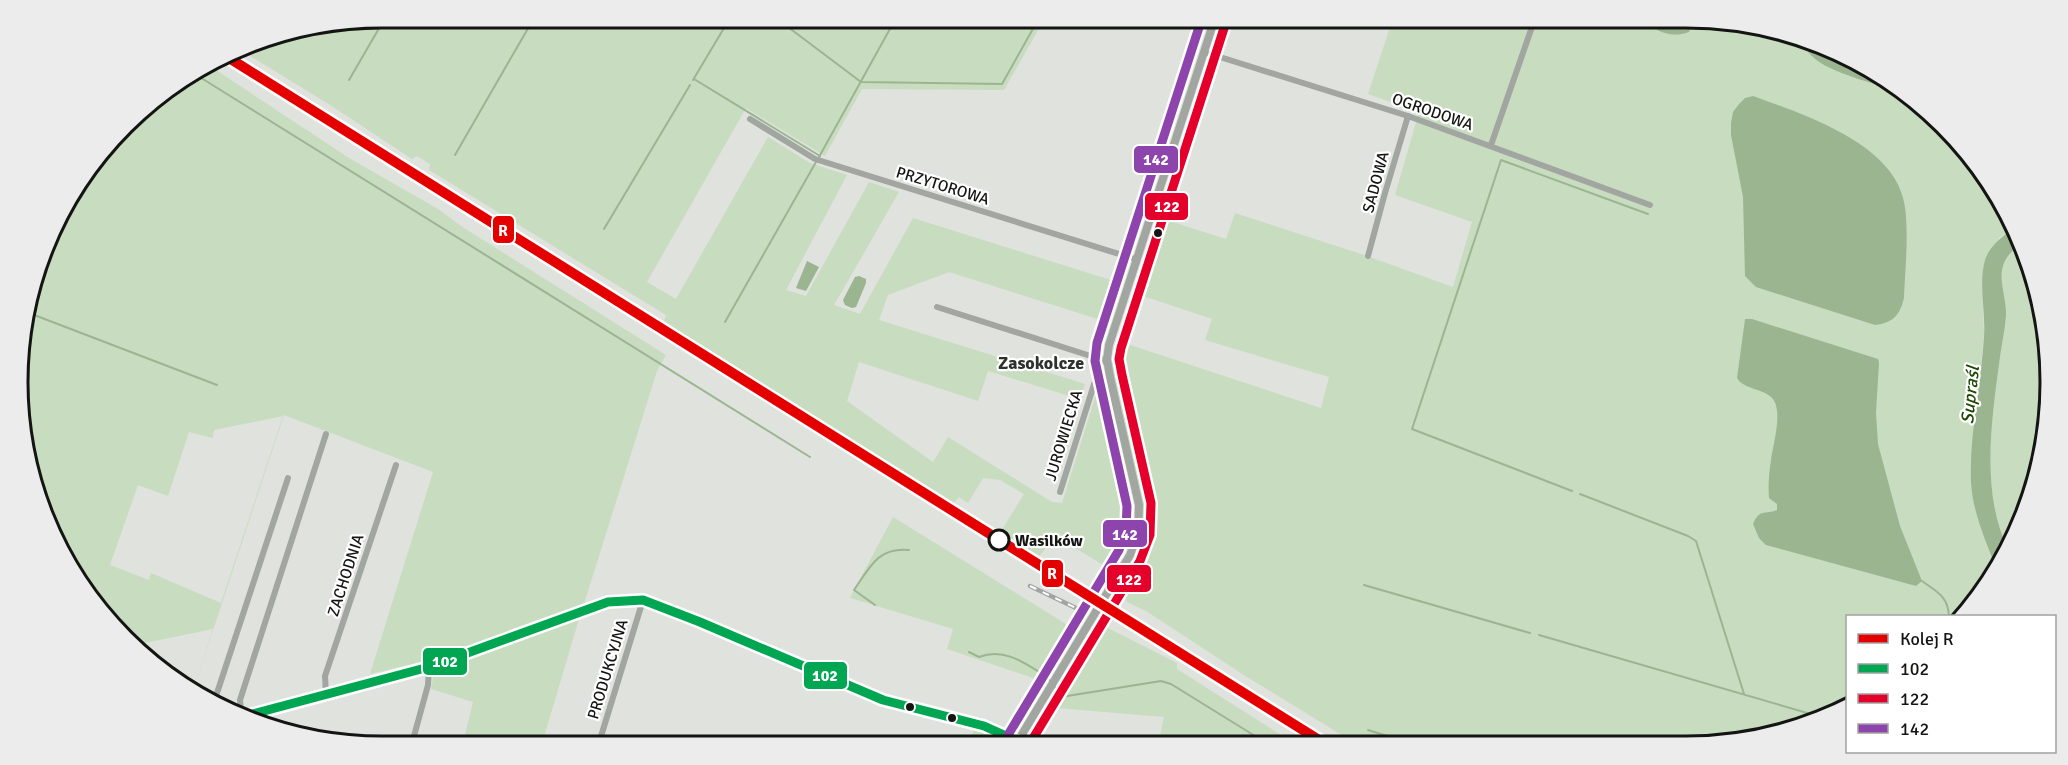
<svg xmlns="http://www.w3.org/2000/svg" width="2068" height="765" font-family="Signika,sans-serif">
	<rect width="100%" height="100%" fill="#dfe2dd"/>
	<g fill="#c8dcc0" fill-rule="evenodd">
		<path d="M383,18H769L795,37L771,18H1045L1004,90L862,89L825,156L746,108L647,282L676,299L768,137L810,163L847,175L786,290L806,296L869,182L899,192L834,305L860,314L913,218L1117,282L1104,321L949,272L888,295L879,320L1085,384L1079,399L988,371L978,401L859,362L847,401L933,462L948,437L1052,502L1062,503L1101,379L1104,378L1131,509C1130,533 1122,550 1111,570L1069,544L1054,537L1039,557L1000,533L1024,494L1000,480L983,478L968,503L959,497L953,504L663,324L666,315L429,170L430,164L417,156L412,159L327,103L242,51L265,37Z"/>
		<polygon points="1393,18 1685,18 1780,31 1908,94 2001,201 2011,229 1999,238 1982,276 1984,334 1972,460 1971,483 1997,570 1959,616 1848,616 1846,710 1733,744 1358,745 1247,677 1146,611 1127,602 1117,585 1138,548 1135,545 1139,505 1108,370 1117,355 1121,342 1321,408 1329,377 1205,340 1212,319 1137,294 1160,218 1226,239 1235,213 1364,255 1453,287 1472,222 1395,195 1419,112 1368,94"/>
		<path d="M213,68L349,158L438,209L464,228L666,355L657,371L584,604L434,659L370,674L433,472L284,415L194,688L213,629L135,645L79,585L25,454L21,335L67,201L142,108ZM283,416L221,603L151,573L149,580L110,565L138,485L168,496L189,432L213,438L214,430Z"/>
		<path d="M2017,247L2047,335L2037,477L2008,549C1980,491 1992,418 2000,357C2002,343 2005,329 2006,316C2007,290 1990,268 2017,247Z"/>
		<polygon points="893,517 1074,629 1045,682 947,649 953,629 850,598"/>
		<polygon points="579,619 541,747 462,747 473,702 431,689 434,672"/>
		<polygon points="1096,622 1177,663 1177,669 1297,745 1158,745 1164,717 1045,707"/>
		<polygon points="974,729 996,739 1001,746 969,746"/>
	</g>
	<g fill="#9bb591">
		<path d="M1641,18L1694,19L1689,32C1669,39 1656,31 1641,18Z"/>
		<path d="M1801,41L1899,89C1884,87 1872,83 1858,79C1835,70 1813,65 1801,41Z"/>
		<path d="M1753,96C1802,114 1889,142 1903,198C1910,223 1905,271 1904,298C1900,315 1893,323 1875,325L1756,287L1745,276L1743,197L1731,135V123L1733,112L1739,104L1745,98Z"/>
		<path d="M2011,229L2017,247C1990,268 2007,290 2006,316C2005,329 2002,343 2000,357C1992,418 1980,491 2008,549L1997,570C1986,542 1973,513 1971,483C1969,434 1981,385 1984,337C1986,311 1978,285 1985,260C1990,245 2001,239 2011,229Z"/>
		<polygon points="807,261 819,267 806,291 796,288"/>
		<polygon points="859,276 866,279 866,283 856,307 852,308 845,305 843,300 855,277"/>
		<path d="M1745,319H1752L1878,359L1879,363L1876,413L1878,444L1900,526L1922,581L1916,586L1766,545L1759,538L1753,524C1760,508 1765,515 1777,510V504L1769,498C1768,486 1769,472 1771,460C1773,444 1783,413 1773,399C1764,388 1744,390 1737,378Z"/>
	</g>
	<g fill="none" stroke-linecap="round" stroke-linejoin="round">
		<g stroke="#9bb591" stroke-width="2">
			<polyline points="776,18 861,82 1002,84 1039,18"/>
			<polyline points="198,76 810,457"/>
			<polyline points="694,79 820,156"/>
			<polyline points="349,80 385,18"/>
			<polyline points="693,80 730,18"/>
			<polyline points="455,155 534,18"/>
			<polyline points="819,157 896,18"/>
			<polyline points="604,229 690,85"/>
			<polyline points="29,313 217,385"/>
			<polyline points="725,322 816,162"/>
			<polyline points="1572,491 1412,429 1501,160 1648,214"/>
			<polyline points="1580,494 1688,536 1696,541 1744,694"/>
			<path d="M1922,581C1937,592 1948,596 1949,616"/>
			<polyline points="1364,585 1530,633"/>
			<path d="M875,605L854,590C870,567 878,547 909,550"/>
			<polyline points="1539,635 1821,717"/>
			<path d="M969,652L979,657C1005,647 1026,664 1047,677L1050,681"/>
			<polyline points="1054,686 1061,697 1161,681 1171,684 1255,736 1261,745"/>
			<polyline points="1368,730 1416,745"/>
		</g>
		<g stroke="#a2a6a0" stroke-width="6">
			<polyline points="1204,52 1408,116 1650,205"/>
			<polyline points="750,119 815,159 1135,259"/>
			<polyline points="1491,145 1533,24 1533,18"/>
			<polyline points="1368,256 1385,193 1408,116"/>
			<polyline points="937,307 1100,359"/>
			<polyline points="1060,492 1102,359"/>
			<polyline points="326,695 325,676 396,465"/>
			<polyline points="215,699 288,478"/>
			<polyline points="241,712 240,700 326,434"/>
			<polyline points="249,715 429,667 608,602 643,600 700,622 883,700 984,726 1017,741"/>
			<polyline points="598,746 643,600"/>
			<polyline points="411,747 428,685 429,667"/>
		</g>
		<polyline stroke="#a2a6a0" stroke-width="8" points="1015,746 1130,555 1138,533 1139,505 1110,377 1107,359 1109,345 1215,18"/>
		<defs>
			<polyline id="rail" points="1030,586 1078,609"/>
		</defs>
		<use href="#rail" stroke="#a1a5a0" stroke-width="4.5"/>
		<use href="#rail" stroke="#fff" stroke-width="2" stroke-dasharray="7" stroke-linecap="butt"/>
		<defs>
			<polyline id="bus-1" points="249,715 429,667 608,602 643,600 700,622 883,700 984,726 1017,741"/>
			<polyline id="bus-2" points="1029,745 1140,561 1150,535 1151,503 1122,375 1119,359 1121,348 1226,22"/>
			<polyline id="bus-3" points="1005,740 1119,550 1126,531 1127,506 1095,361 1097,343 1202,18"/>
		</defs>
		<use href="#bus-1" stroke="#fff" stroke-width="14"/>
		<use href="#bus-2" stroke="#fff" stroke-width="14"/>
		<use href="#bus-3" stroke="#fff" stroke-width="14"/>
		<use href="#bus-1" stroke="#00a651" stroke-width="9"/>
		<use href="#bus-2" stroke="#e4002b" stroke-width="9"/>
		<use href="#bus-3" stroke="#8e44ad" stroke-width="9"/>
		<defs>
			<polyline id="rail-1" points="229,58 1327,745"/>
		</defs>
		<use href="#rail-1" stroke="#fff" stroke-width="15"/>
		<use href="#rail-1" stroke="#e50000" stroke-width="10"/>
	</g>
	<g fill="#141513" stroke="#fff" stroke-width="2">
		<circle cx="1158" cy="233" r="5"/>
		<circle cx="910" cy="707" r="5"/>
		<circle cx="952" cy="718" r="5"/>
	</g>
	<circle fill="#fff" stroke="#141513" stroke-width="3" cx="999" cy="540" r="10"/>
	<g text-anchor="middle" stroke-width="4.5" stroke-linejoin="round" paint-order="stroke">
		<g font-size="16" fill="#141513" stroke="#fff">
			<text transform="translate(1433 111) rotate(19)" y="6">OGRODOWA</text>
			<text transform="translate(1375 182) rotate(-75)" y="6">SADOWA</text>
			<text transform="translate(943 185) rotate(17)" y="6">PRZYTOROWA</text>
			<text transform="translate(1063 435) rotate(-73)" y="6">JUROWIECKA</text>
			<text transform="translate(345 575) rotate(-72)" y="6">ZACHODNIA</text>
			<text transform="translate(607 669) rotate(-73)" y="6">PRODUKCYJNA</text>
		</g>
		<g font-size="16" font-weight="bold" fill="#141513" stroke="#fff" text-anchor="start">
			<text x="1015" y="546">Wasilków</text>
		</g>
		<g font-size="18" font-weight="bold" fill="#2e322d" stroke="#fff">
			<text x="1041" y="369">Zasokolcze</text>
		</g>
		<g font-size="18" font-style="italic" fill="#1a4700" stroke="#fff">
			<text transform="translate(1970 395) rotate(-84)" y="6">Supraśl</text>
		</g>
	</g>
	<path d="M0 0H2068V765H0ZM382 28H1686A354 354 0 0 1 2040 382V382A354 354 0 0 1 1686 736H382A354 354 0 0 1 28 382V382A354 354 0 0 1 382 28Z" fill="#ececec" fill-rule="evenodd"/>
	<path fill="none" stroke="#141513" stroke-width="3" d="M382 28H1686A354 354 0 0 1 2040 382V382A354 354 0 0 1 1686 736H382A354 354 0 0 1 28 382V382A354 354 0 0 1 382 28Z"/>
	<g stroke="#fff" stroke-width="2">
		<rect x="1133" y="145" width="46" height="29" rx="6" fill="#8e44ad"/>
		<rect x="1144" y="192" width="45" height="29" rx="6" fill="#e4002b"/>
		<rect x="492" y="215" width="23" height="29" rx="6" fill="#e50000"/>
		<rect x="1102" y="519" width="46" height="29" rx="6" fill="#8e44ad"/>
		<rect x="1041" y="559" width="23" height="29" rx="6" fill="#e50000"/>
		<rect x="1106" y="564" width="46" height="29" rx="6" fill="#e4002b"/>
		<rect x="422" y="647" width="46" height="29" rx="6" fill="#00a651"/>
		<rect x="803" y="661" width="45" height="29" rx="6" fill="#00a651"/>
	</g>
	<g font-size="16" text-anchor="middle" font-weight="bold" fill="#fff">
		<text x="1156" y="165">142</text>
		<text x="1167" y="212">122</text>
		<text x="503" y="236">R</text>
		<text x="1125" y="540">142</text>
		<text x="1052" y="579">R</text>
		<text x="1129" y="585">122</text>
		<text x="445" y="667">102</text>
		<text x="825" y="681">102</text>
	</g>
	<rect x="1846" y="615" width="210" height="138" fill="#ffffff" stroke="#a1a1a1" stroke-width="1.5"/>
	<rect x="1858" y="634" width="30" height="9" fill="#e50000" stroke="#a1a1a1" stroke-width="1.5"/>
	<text x="1900" y="645" font-size="18" fill="#141513">Kolej R</text>
	<rect x="1858" y="664" width="30" height="9" fill="#00a651" stroke="#a1a1a1" stroke-width="1.5"/>
	<text x="1900" y="675" font-size="18" fill="#141513">102</text>
	<rect x="1858" y="694" width="30" height="9" fill="#e4002b" stroke="#a1a1a1" stroke-width="1.5"/>
	<text x="1900" y="705" font-size="18" fill="#141513">122</text>
	<rect x="1858" y="724" width="30" height="9" fill="#8e44ad" stroke="#a1a1a1" stroke-width="1.5"/>
	<text x="1900" y="735" font-size="18" fill="#141513">142</text>
</svg>
